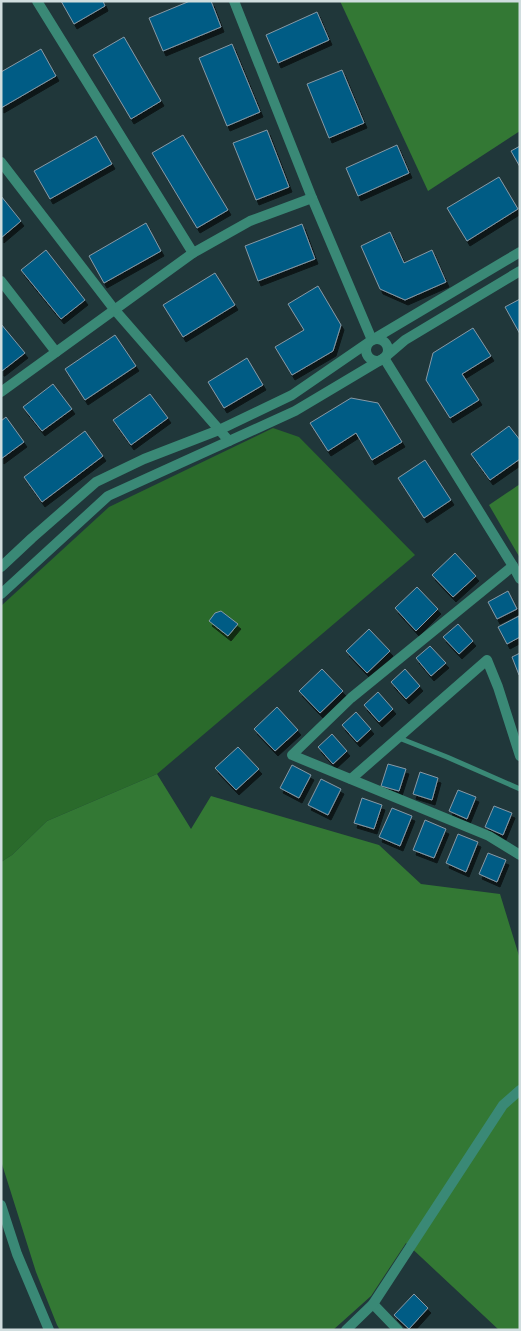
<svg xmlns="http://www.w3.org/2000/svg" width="521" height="1331" font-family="Signika,sans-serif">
	<defs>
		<filter id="shadow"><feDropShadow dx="3" dy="5" stdDeviation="0" flood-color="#0009"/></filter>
	</defs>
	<rect width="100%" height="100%" fill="#20373a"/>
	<polygon fill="#2a6a2b" points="273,428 299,437 415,555 157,774 47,821 12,855 1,862 1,606 109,507"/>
	<g fill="#337834">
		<polygon points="340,1 520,1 520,131 428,191"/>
		<polygon points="520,484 520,558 489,505"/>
		<polygon points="157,774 191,829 211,796 379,845 421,884 500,894 520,959 520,1330 499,1330 406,1243 371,1296 333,1330 60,1330 57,1325 36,1272 1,1161 1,862 12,855 47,821"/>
	</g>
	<g fill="#005c85" stroke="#8699a6" filter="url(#shadow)">
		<polygon points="61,1 103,1 105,6 74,24"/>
		<polygon points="190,1 211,1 221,27 163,51 149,18"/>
		<polygon points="317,12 329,40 278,63 266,35"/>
		<polygon points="124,37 161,101 131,119 93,55"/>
		<polygon points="232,44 260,112 227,126 199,58"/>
		<polygon points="41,49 56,76 1,108 1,72"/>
		<polygon points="342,70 364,123 329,138 307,84"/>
		<polygon points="267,130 289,187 256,200 233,143"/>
		<polygon points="183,135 228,210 197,228 152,153"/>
		<polygon points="96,136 112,164 50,199 34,171"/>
		<polygon points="397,145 409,173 358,196 346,168"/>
		<polygon points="520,146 520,167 511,151"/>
		<polygon points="499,177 518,209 467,241 447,208"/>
		<polygon points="1,196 21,221 1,238"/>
		<polygon points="146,223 161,251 104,283 89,256"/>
		<polygon points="302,224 315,259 258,281 245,246"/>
		<polygon points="390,232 404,263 432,250 446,282 405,300 380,289 361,246"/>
		<polygon points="46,250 85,300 61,319 21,270"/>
		<polygon points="215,273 235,305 183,337 163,305"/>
		<polygon points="318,286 341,325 333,351 292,375 275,347 304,330 288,304"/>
		<polygon points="520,299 520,334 505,307"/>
		<polygon points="1,324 25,353 2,371 1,371"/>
		<polygon points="473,328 491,356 462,374 479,400 450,418 426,380 433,353"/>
		<polygon points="115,335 136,366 85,400 65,369"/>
		<polygon points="247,358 263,385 224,408 208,382"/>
		<polygon points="53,384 72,409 42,431 23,407"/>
		<polygon points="150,394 168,418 131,445 113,420"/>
		<polygon points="351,398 378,403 402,442 372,460 356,433 328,451 310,423"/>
		<polygon points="6,417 24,442 1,459 1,421"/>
		<polygon points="509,426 520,440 520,459 490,480 471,454"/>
		<polygon points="85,431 103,456 42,502 24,477"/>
		<polygon points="425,460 451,500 424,518 398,478"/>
		<polygon points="455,553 476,576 453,597 432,575"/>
		<polygon points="417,587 438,609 416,631 395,608"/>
		<polygon points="508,591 517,609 497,619 488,602"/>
		<polygon points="221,611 238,624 228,636 209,621 215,613"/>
		<polygon points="519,616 520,637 507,644 498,627"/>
		<polygon points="458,624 473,641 459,654 443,637"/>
		<polygon points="369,629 390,651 367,673 346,651"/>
		<polygon points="430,646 446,663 431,676 416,658"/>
		<polygon points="520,653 520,674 519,675 512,657"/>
		<polygon points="322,669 343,691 320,713 299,691"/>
		<polygon points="405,669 420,686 406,699 391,682"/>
		<polygon points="378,692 393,709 379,722 364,705"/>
		<polygon points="277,707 298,730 275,751 254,729"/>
		<polygon points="356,712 371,729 357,742 342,725"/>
		<polygon points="332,734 347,751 333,764 318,747"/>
		<polygon points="238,747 259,769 236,790 215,768"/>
		<polygon points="388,764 406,769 399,791 381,786"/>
		<polygon points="292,765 311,775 299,798 280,788"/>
		<polygon points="420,772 438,778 432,800 413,794"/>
		<polygon points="321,779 341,789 328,815 308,805"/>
		<polygon points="458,790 476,797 467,819 449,811"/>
		<polygon points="362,798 382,805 374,829 354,823"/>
		<polygon points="494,806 512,813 503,835 485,827"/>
		<polygon points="392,808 412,816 400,846 379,837"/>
		<polygon points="425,820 446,829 434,858 413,850"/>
		<polygon points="458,834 478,842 466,872 446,863"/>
		<polygon points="488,853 506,860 497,882 479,874"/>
		<polygon points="414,1294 428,1308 409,1329 394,1315"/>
	</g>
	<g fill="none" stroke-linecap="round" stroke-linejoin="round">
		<polyline stroke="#3a8976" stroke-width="5" points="399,738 447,757 520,789"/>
		<g stroke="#3a8976" stroke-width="10">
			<polyline points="37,1 193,253"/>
			<polyline points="234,1 312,198 372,340"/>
			<polyline points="1,162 114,309 229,441"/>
			<polyline points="1,281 56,352"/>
			<circle cx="377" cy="350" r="11"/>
			<polyline points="384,358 513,566 520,579"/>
			<polyline points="1,392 193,253 250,221 312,198"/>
			<polyline points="513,566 351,698 292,755 489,836 520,855"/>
			<polyline points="1,567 32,538 96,482 144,459 219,430 292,395 372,340 520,252"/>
			<polyline points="1,594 108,496 295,411 384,358 405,340 520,271"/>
			<polyline points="351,779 487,660 498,687 520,756"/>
			<polyline points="1,1205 17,1254 49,1330"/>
			<polyline points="373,1304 398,1330"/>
			<polyline points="346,1330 373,1304 503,1105 520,1090"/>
		</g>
	</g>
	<rect width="521" height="1331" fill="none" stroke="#d0ddde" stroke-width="5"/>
</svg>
